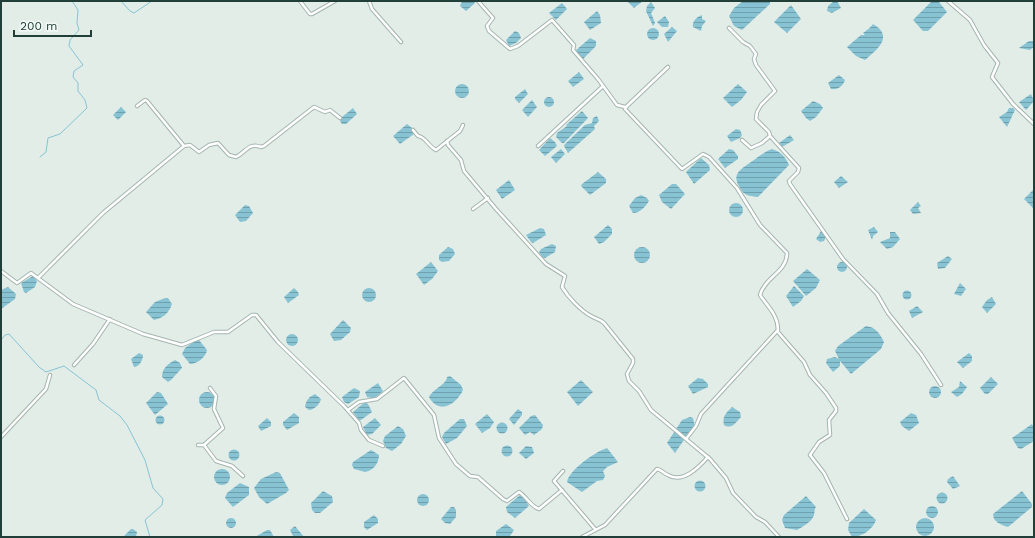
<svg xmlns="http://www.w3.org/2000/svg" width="1035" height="538" font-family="'Work Sans',sans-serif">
	<defs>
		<pattern id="water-rules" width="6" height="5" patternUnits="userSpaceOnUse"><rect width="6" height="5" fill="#88c3d4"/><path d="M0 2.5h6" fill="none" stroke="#6fa0ad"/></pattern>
	</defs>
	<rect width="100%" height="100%" fill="#e2ede8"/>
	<g fill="url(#water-rules)">
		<polygon points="462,1 474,1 475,3 466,11 460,6"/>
		<polygon points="627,1 643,1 634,8"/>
		<polygon points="743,1 770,1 770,4 742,30 734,26 729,16 734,8"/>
		<polygon points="834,1 837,1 841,8 832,13 827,11 828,6"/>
		<polygon points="932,1 939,2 947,12 928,31 923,31 913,20"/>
		<polygon points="651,2 655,8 651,13 655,23 653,26 646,11 647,6"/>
		<polygon points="562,3 567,9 556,20 549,13"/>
		<polygon points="791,5 801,19 787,33 774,22"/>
		<polygon points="597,11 600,15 601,23 590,30 584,22"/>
		<path d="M702,15V19L706,21L702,26L701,31L693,27C692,22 696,17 702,15Z"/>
		<polygon points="665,16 669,22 668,27 662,27 657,22"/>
		<path d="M873,24C894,36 878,49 865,60L856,56L847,47L861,35H865L863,33C866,31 871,27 873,24Z"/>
		<polygon points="672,27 677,31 668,42 664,34"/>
		<circle cx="653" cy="34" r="6"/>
		<polygon points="515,31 519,33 521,38 516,43 509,46 506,40"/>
		<polygon points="590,38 596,41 596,46 583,59 575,51"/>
		<polygon points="1029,41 1034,41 1034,47 1030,50 1019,48"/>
		<polygon points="579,72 584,79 573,87 568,81"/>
		<path d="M839,75L845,80C843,86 838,90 831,89L828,83Z"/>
		<circle cx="462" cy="91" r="7"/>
		<polygon points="738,84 747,92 741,100 732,107 723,98"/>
		<polygon points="525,89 528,94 519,103 515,99 515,97"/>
		<polygon points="1031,94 1034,101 1026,110 1019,102"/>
		<circle cx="549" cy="102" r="5"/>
		<polygon points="532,100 537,107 528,117 522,110"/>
		<polygon points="813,101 820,104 823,108 816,117 810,121 806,118 801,111"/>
		<polygon points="121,107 126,112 118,120 113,115"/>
		<polygon points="353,108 357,114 346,124 342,124 340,121 342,117"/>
		<polygon points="1009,108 1013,108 1015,110 1007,127 999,117 1007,112"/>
		<polygon points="582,111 588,118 564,143 562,143 556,137 557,133 567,126 566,125"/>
		<polygon points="597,116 599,121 594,126 595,129 568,153 564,146 565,144 585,125 592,123 593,118"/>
		<polygon points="407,124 412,128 414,134 400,144 393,136"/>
		<polygon points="736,129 740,130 742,135 740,138 731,142 727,136"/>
		<polygon points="790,135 794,140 782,147 779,143"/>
		<polygon points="550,138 555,142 557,146 545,156 539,150"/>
		<polygon points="561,149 565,154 556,163 551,157"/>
		<polygon points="729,149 733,150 738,156 738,159 725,168 718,159"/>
		<path d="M772,149C781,152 785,156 789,165L758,197C750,196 744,196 740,188C731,174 740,170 751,162C758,157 764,152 772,149Z"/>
		<polygon points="701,158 709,165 710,170 694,184 686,172"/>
		<polygon points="598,172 606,179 606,183 590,195 581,186 582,184"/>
		<polygon points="841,176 848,182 839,188 834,182"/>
		<polygon points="509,180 515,190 502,199 496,190"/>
		<polygon points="672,184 676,184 685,194 671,209 662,202 659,195"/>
		<polygon points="1034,189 1034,209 1024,199"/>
		<path d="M641,195L647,198L649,201C645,207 640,213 633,213L629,206L635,198Z"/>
		<polygon points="918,202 921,206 918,208 921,213 913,214 910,210"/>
		<circle cx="736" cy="210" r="7"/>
		<polygon points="245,205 249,206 253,213 246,221 240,222 235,215"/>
		<polygon points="608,225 612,229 612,234 604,242 599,244 594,237"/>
		<polygon points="874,227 878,232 873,236 872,240 868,230"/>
		<polygon points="540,228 544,229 546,235 533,243 531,242 526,235"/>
		<polygon points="821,231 826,237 824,241 820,242 816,239"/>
		<polygon points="890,232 895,232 900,239 893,247 887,249 880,242 890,238"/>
		<polygon points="552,244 556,246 555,252 545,258 542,257 539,252 541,249"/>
		<circle cx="642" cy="255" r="8"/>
		<polygon points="448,247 453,249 455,254 449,261 442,262 439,260 439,255"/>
		<polygon points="948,256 952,259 945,268 938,269 937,263"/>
		<circle cx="842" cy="267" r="5"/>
		<polygon points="431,262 438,271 432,279 424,285 416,274"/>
		<polygon points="807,269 820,280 816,288 806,296 793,281"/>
		<polygon points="33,276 37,281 35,287 26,293 24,292 21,283"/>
		<polygon points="960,283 966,289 961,296 954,294"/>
		<polygon points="794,286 804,296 801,301 793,307 786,296"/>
		<polygon points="8,287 16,294 15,299 1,309 1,290"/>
		<polygon points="294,288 298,292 299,295 288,303 284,297"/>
		<circle cx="369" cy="295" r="7"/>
		<circle cx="907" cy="295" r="4.5"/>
		<polygon points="992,297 996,304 987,313 982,307 987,300"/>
		<path d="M165,298H168L172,304C169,313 163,318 154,320L146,312L155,302Z"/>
		<polygon points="917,306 923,312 912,318 909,311"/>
		<polygon points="343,320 351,328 350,332 341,340 334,341 330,334"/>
		<path d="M866,326C876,327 880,334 884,342L881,349L851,374L840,361V366L833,372L826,363L827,359L835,357L839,359L835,351L838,346Z"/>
		<circle cx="292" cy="340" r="6"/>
		<path d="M196,340H199L207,350C206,357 197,364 190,364L182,354L185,348Z"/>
		<path d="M139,353L143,355C143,360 139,367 134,367L131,359Z"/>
		<polygon points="969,353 972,356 972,361 963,368 957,362"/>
		<path d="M175,360L180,363L182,368L171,380L168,382L162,377C162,368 168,364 175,360Z"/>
		<path d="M450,376L461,385L463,390C456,405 439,415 429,397C433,389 447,384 447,377Z"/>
		<polygon points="991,377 998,384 988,394 985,394 980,388"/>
		<polygon points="698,378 703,379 708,384 708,387 693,394 688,386"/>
		<polygon points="581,380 593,392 578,406 567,392"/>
		<polygon points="960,381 967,387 962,394 957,397 951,392 959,387"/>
		<polygon points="378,383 383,391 375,398 367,397 365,392"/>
		<circle cx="935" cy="392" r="6"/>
		<polygon points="354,388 360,391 359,397 348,404 344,402 342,397"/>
		<polygon points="157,392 161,393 168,404 155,415 146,403"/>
		<circle cx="207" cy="400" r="8"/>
		<path d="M315,394L321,399C320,404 314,410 309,410L305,407C306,400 309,397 315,394Z"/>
		<polygon points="365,402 368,404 372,412 361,420 359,420 353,412"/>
		<path d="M732,407L740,412L741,417C736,422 732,430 724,425C722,416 726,413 732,407Z"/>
		<polygon points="518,409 522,412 522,415 514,425 509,419"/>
		<polygon points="294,413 299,417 299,423 287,430 283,425 283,422"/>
		<polygon points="911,413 916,415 919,423 909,431 902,426 900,422"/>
		<polygon points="487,414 494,422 490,428 482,433 475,424"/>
		<polygon points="535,415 543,425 542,429 534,435 530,432 525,435 519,428 531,416"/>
		<circle cx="160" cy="420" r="4.5"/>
		<polygon points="690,417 693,418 695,427 684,440 675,453 667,443 682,420"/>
		<polygon points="267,418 271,422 271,426 261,431 258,426"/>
		<polygon points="375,418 381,425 372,434 367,435 363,427"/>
		<polygon points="460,419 464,419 467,426 457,438 446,444 442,437 444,433"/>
		<circle cx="502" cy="428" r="5.5"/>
		<polygon points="1032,424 1034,428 1034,441 1021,449 1018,448 1012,438"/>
		<polygon points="398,426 403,429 406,436 401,444 392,451 386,448 383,441 385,436"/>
		<circle cx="507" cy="451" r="5.5"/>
		<polygon points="526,446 532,447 534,453 526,459 519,453"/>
		<path d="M607,448L618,462L607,467L603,471L605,476L603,480L597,481L582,492L567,482C569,470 595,452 607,448Z"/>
		<circle cx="234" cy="455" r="5.5"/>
		<path d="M371,450L379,455C379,463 373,471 365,472L354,469L352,465L353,462Z"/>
		<circle cx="222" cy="477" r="8"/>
		<polygon points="276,472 280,473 289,490 286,493 267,504 259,497 254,488 261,479"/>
		<polygon points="953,476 960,486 953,489 947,482 948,479"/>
		<circle cx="700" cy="486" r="5.5"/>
		<polygon points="240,483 249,487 249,495 233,507 225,498 227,493"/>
		<polygon points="323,491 332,496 333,502 320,513 315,513 312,510 311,503"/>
		<path d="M1022,491L1032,504V507L1008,527C1001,525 993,522 993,514Z"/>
		<circle cx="942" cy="498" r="5.5"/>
		<circle cx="423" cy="500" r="6"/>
		<polygon points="520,495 524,497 529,506 515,518 507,512 506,507"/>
		<path d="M806,496L816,507C814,510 815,511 814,515C812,522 802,527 797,530L785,528L782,520L784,515Z"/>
		<circle cx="932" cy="512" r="6"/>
		<polygon points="454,507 456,510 456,517 450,524 445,523 441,519 451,507"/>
		<path d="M864,509L876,520C873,529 862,537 852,537L848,530L849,523Z"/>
		<polygon points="374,515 378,519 378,523 367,530 364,527 364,522"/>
		<circle cx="231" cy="523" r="5"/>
		<circle cx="925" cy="527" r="9"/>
		<polygon points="506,524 514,530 510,536 496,537 496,531"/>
		<polygon points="295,526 304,537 293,536 290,530"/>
		<polygon points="131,529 133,529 137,532 136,537 123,537"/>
		<polygon points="267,530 270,530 274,537 255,537"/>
	</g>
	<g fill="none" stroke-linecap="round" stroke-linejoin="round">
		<g stroke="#88c3d4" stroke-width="1">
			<polyline points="121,1 130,11 134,13 152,1"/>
			<polyline points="40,157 46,152 48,138 60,134 87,108 85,100 78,91 78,83 73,77 74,71 83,65 69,46 70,40 79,30 77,23 78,10 72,1"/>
			<polyline points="1,340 5,335 9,334 39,367 46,372 64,366 96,390 99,400 120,416 127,425 145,460 153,488 163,499 162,505 145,520 150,537"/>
		</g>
		<defs>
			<g id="minor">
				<polyline points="300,1 310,14 312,14 335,1"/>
				<polyline points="369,1 372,9 401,42"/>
				<polyline points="478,1 493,18 487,26 489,31 510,49 518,46 552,20 574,45 573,50 598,79 617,105 625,107"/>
				<polyline points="948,1 970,20 984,45 998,63 992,77 1013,104 1034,124"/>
				<polyline points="729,28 743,42 750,46 756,54 754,59 756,65 775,91 761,105 757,112 756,119 769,132 770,136 762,143 751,148 742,140"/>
				<path d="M668,67L627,106L625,109L682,169L703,154L709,157L737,188L760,225L787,253C787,272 765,277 760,295C768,307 778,315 778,330L701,414L696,426L686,439"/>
				<polyline points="137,106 145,100 147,101 184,146"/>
				<path d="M413,130L418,136C426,137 428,146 436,150L460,131L463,125"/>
				<polyline points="770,136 799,168 798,172 789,181 790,184 843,259 877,294 888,313 921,354 941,385"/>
				<path d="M447,141L448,145L461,160L464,171L496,209L546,264L565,276L562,287C568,297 580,310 591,316C596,319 600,319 604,323L633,359V363L627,374L629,381L639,391L651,410L710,459L726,478L733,493L756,517L765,522L779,537"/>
				<polyline points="538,146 602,87"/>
				<polyline points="473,209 488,198"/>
				<polyline points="1,271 17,283 31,273 73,304 143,334 182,345 214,332 228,332 252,315 256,315 278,342 344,406 359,423 361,430 369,440 383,446"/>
				<path d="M38,278L103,213L184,146L190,145L199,152L209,145L218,143L229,155L236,157C246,152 249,142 261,147L264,146L314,107L325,112L330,110L340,118"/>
				<polyline points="777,331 804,362 810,375 826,393 836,408 836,411 829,420 830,435 819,442 810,455 824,473 847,519"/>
				<polyline points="74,365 93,344 110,319"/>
				<path d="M348,410L359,402L377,399L404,378L434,415L439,438L456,464L470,476L478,477L503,499L507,501L519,492C527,497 530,506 539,509L562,490"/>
				<polyline points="1,437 46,389 50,375"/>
				<polyline points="198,445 204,445 223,428 214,409 216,396 210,388"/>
				<polyline points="204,445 216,461 232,466 243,476"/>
				<polyline points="563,471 554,481 595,529"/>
				<path d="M582,537L605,525L657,469C662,470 663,473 668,475C683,484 699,467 708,457"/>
			</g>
		</defs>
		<use href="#minor" stroke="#a4b5b0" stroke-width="4.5"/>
		<use href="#minor" stroke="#fff" stroke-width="2.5"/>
	</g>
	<rect width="1035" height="538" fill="none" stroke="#213e38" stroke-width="4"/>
	<path d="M14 30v6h77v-6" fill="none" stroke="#213e38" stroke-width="2"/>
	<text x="20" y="30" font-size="12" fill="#213e38" stroke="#f2f9f6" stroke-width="3" paint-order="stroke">200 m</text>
</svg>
